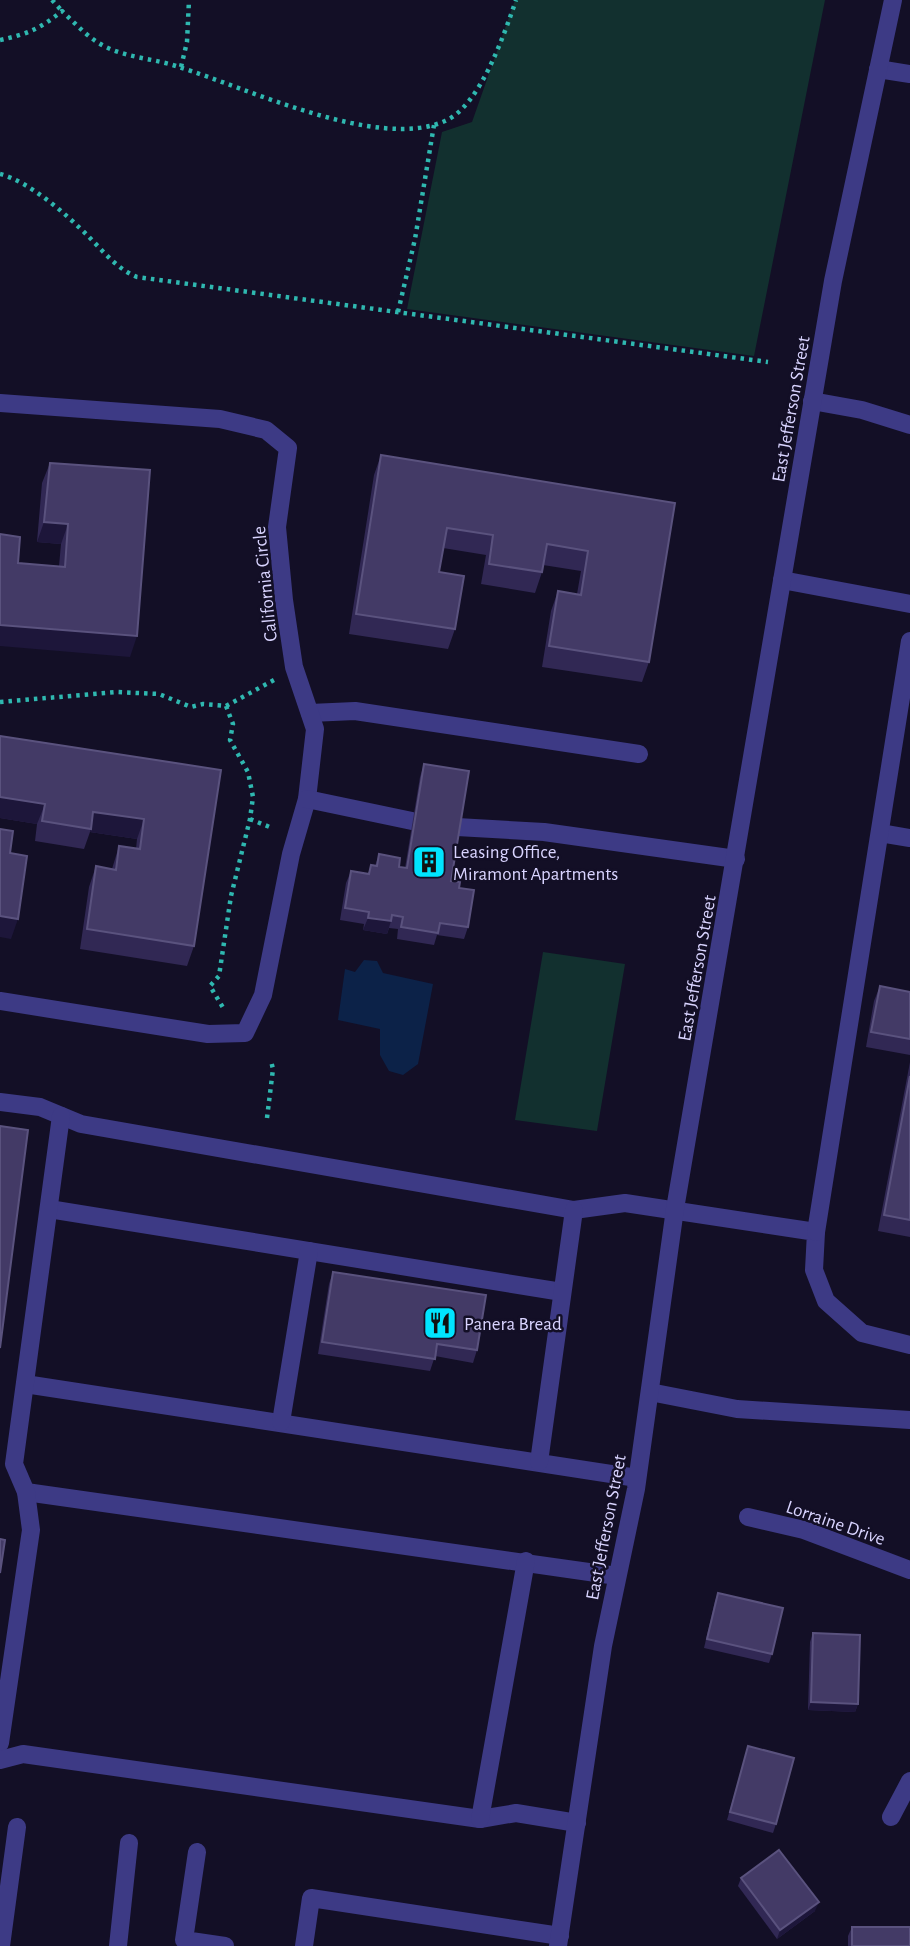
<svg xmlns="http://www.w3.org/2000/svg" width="910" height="1946" font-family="'Alegreya Sans',sans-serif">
	<rect width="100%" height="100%" fill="#130f26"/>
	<g fill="#12302f">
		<polygon points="515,0 825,0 754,356 407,309 442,132 472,122"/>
		<polygon points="543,952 625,964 597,1131 515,1120"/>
	</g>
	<polygon fill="#0c2248" points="364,960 377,961 383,973 433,984 418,1064 403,1075 389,1071 380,1055 380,1029 338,1020 345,969 355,972"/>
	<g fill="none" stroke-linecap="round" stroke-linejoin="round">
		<g stroke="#2fb8b0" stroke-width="4.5" stroke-dasharray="3.5 5" stroke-linecap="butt">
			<polyline points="52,0 62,11"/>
			<path d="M0,40C27,34 40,29 62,11C77,25 90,40 108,48C130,58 156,59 179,67C247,88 378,151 445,121C480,106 504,35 516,0"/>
			<polyline points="181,67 187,42 189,0"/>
			<path d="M0,174C30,182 66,214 88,236C103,251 117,269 137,277L768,362"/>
			<polyline points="398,312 415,239 434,125"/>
			<polyline points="0,702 117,692 159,694 191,707 203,704 226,706 233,724 230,740 248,772 253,797 250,819 231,896 219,976 210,986 225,1011"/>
			<polyline points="226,706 274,680"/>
			<polyline points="250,819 272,828"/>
			<polyline points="267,1118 273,1069 271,1061"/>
		</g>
		<g stroke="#3d3a85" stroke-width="18">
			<polyline points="878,69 910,74"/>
			<polyline points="812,401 862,410 910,425"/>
			<polyline points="782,580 910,604"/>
			<polyline points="310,713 355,711 639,754"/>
			<polyline points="880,833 910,838"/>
			<polyline points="0,1102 40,1107 81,1124 574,1210 625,1203 816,1232 814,1270 826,1301 862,1333 910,1345"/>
			<polyline points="49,1209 562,1292"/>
			<polyline points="816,1232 910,641"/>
			<polyline points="25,1384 637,1478"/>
			<polyline points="650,1392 737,1409 910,1420"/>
			<polyline points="281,1422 309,1251"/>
			<polyline points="539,1462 574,1210"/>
			<polyline points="26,1492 617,1576"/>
			<polyline points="0,1743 31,1530 26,1492 14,1464 61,1116"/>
			<polyline points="0,1760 23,1754 480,1819 516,1813 577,1823"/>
			<polyline points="480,1819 526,1561"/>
			<polyline points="197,1852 184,1940 225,1946"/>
			<polyline points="1,1946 17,1827"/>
			<polyline points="118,1946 129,1843"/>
			<polyline points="304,1946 311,1898 560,1936"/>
		</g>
		<g stroke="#3d3a85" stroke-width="18">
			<polyline points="0,403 220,419 266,430 288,448 277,527 284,600 294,667 315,729 307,799 291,854 263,995 245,1033 208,1034 0,1001"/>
			<polyline points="307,799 412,821"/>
			<polyline points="457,827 544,832 736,859"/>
			<polyline points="748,1517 804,1530 910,1570"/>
			<polyline points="891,1817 910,1781"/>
		</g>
		<polyline stroke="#3d3a85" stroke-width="18" points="558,1946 603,1646 636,1489 675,1209 833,281 893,0"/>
	</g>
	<g fill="#312854">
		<polygon points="381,455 675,503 649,662 642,682 542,667 551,611 558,591 577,594 581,571 543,565 542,572 535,593 481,584 486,555 443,548 439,572 455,629 448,649 349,634 374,475"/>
		<polygon points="50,463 130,657 18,563 59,566 61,544 37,542 42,483"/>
		<polygon points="0,736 221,770 194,946 187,966 80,949 89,887 96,866 112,869 119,846 136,849 137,839 90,832 84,849 35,841 37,824 0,818"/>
		<polygon points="424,764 451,881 459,888 468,927 464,939 437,935 434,945 397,939 398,929 389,928 387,934 363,930 364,924 340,920 346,883 351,871 368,874 371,865 375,866 379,854 399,867 405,868 420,777"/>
		<polygon points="880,986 910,992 910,1055 866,1047 874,1001"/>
		<polygon points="910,1062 910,1237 878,1231"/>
		<polygon points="333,1272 477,1350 473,1363 435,1356 430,1371 318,1354 329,1284"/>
		<polygon points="718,1593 772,1654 769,1663 704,1648 715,1601"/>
		<polygon points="813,1633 858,1704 855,1712 808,1710 810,1642"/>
		<polygon points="748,1746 776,1824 773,1833 727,1820"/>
		<polygon points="741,1878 815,1911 777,1939 738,1886"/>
		<polygon points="852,1927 910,1946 848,1946 848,1936"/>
	</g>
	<g fill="#1d163a">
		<polygon points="44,522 68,524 61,544 37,542"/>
		<polygon points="0,625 137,636 130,657 0,646"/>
		<polygon points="0,797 45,804 37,824 0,818"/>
		<polygon points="93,812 144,819 137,839 90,832"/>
		<polygon points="0,916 18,919 11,939 0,937"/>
		<polygon points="368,918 391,921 387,934 363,930"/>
		<polygon points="811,1702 858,1704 855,1712 808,1710"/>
		<polygon points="819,1902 815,1911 777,1939 780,1930"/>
	</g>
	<g fill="#433a66" stroke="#5a527e" stroke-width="2">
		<polygon points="381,455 675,503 649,662 549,646 558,591 581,595 588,551 547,544 542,572 489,564 493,535 447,528 439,572 464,576 455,629 356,614"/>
		<polygon points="50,463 150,470 137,636 0,625 0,534 20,537 18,563 65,567 68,524 44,522"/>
		<polygon points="0,736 221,770 194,946 87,929 96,866 116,870 119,846 140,849 144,819 93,812 91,829 42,821 45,804 0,797"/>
		<polygon points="424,764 469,771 451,881 460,882 459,888 474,890 468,927 440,923 438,933 401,927 403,917 392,915 391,921 368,918 369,912 345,908 351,871 369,874 371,865 377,866 379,854 400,858 399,867 407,868"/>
		<polygon points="0,829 13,831 10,853 27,856 18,919 0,916"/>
		<polygon points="880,986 910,992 910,1039 871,1032"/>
		<polygon points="910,1076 910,1220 884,1215"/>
		<polygon points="0,1126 28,1130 0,1348"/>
		<polygon points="333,1272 486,1295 477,1350 437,1344 435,1359 322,1342"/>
		<polygon points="0,1539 5,1540 0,1573"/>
		<polygon points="718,1593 783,1608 772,1654 707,1639"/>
		<polygon points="813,1633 860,1635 858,1704 811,1702"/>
		<polygon points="748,1746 794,1758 776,1824 730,1812"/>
		<polygon points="779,1850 819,1902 780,1930 741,1878"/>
		<rect x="852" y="1927" width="58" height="19"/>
	</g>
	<defs>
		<symbol id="building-square" viewBox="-11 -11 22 22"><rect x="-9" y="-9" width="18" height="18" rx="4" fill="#00e5ff" stroke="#130f26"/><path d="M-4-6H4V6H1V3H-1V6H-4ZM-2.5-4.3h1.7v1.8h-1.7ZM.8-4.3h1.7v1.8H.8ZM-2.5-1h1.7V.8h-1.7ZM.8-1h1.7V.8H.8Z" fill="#111"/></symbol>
		<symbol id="restaurant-square" viewBox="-11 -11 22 22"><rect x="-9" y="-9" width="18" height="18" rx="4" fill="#00e5ff" stroke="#130f26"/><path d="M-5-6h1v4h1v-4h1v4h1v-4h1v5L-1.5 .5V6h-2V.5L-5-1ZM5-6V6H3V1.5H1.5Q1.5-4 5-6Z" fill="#111"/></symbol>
	</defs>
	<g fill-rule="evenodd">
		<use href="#building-square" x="410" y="843" width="38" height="38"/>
		<use href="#restaurant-square" x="421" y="1304" width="38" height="38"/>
	</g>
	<g text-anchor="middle" stroke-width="5" stroke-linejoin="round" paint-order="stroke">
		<g font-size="19" fill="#d9d4ff" stroke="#130f26">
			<text transform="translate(790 409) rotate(-80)" y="7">East Jefferson Street</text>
			<text transform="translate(264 584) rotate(-96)" y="7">California Circle</text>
			<text transform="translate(696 968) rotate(-80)" y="7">East Jefferson Street</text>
			<text transform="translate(836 1522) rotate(19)" y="7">Lorraine Drive</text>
			<text transform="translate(605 1527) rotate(-79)" y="7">East Jefferson Street</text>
		</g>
		<g font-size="19" fill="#d9d4ff" stroke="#130f26" text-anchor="start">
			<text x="453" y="858">Leasing Office,<tspan x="453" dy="22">Miramont Apartments</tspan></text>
			<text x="464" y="1330">Panera Bread</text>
		</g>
	</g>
</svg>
